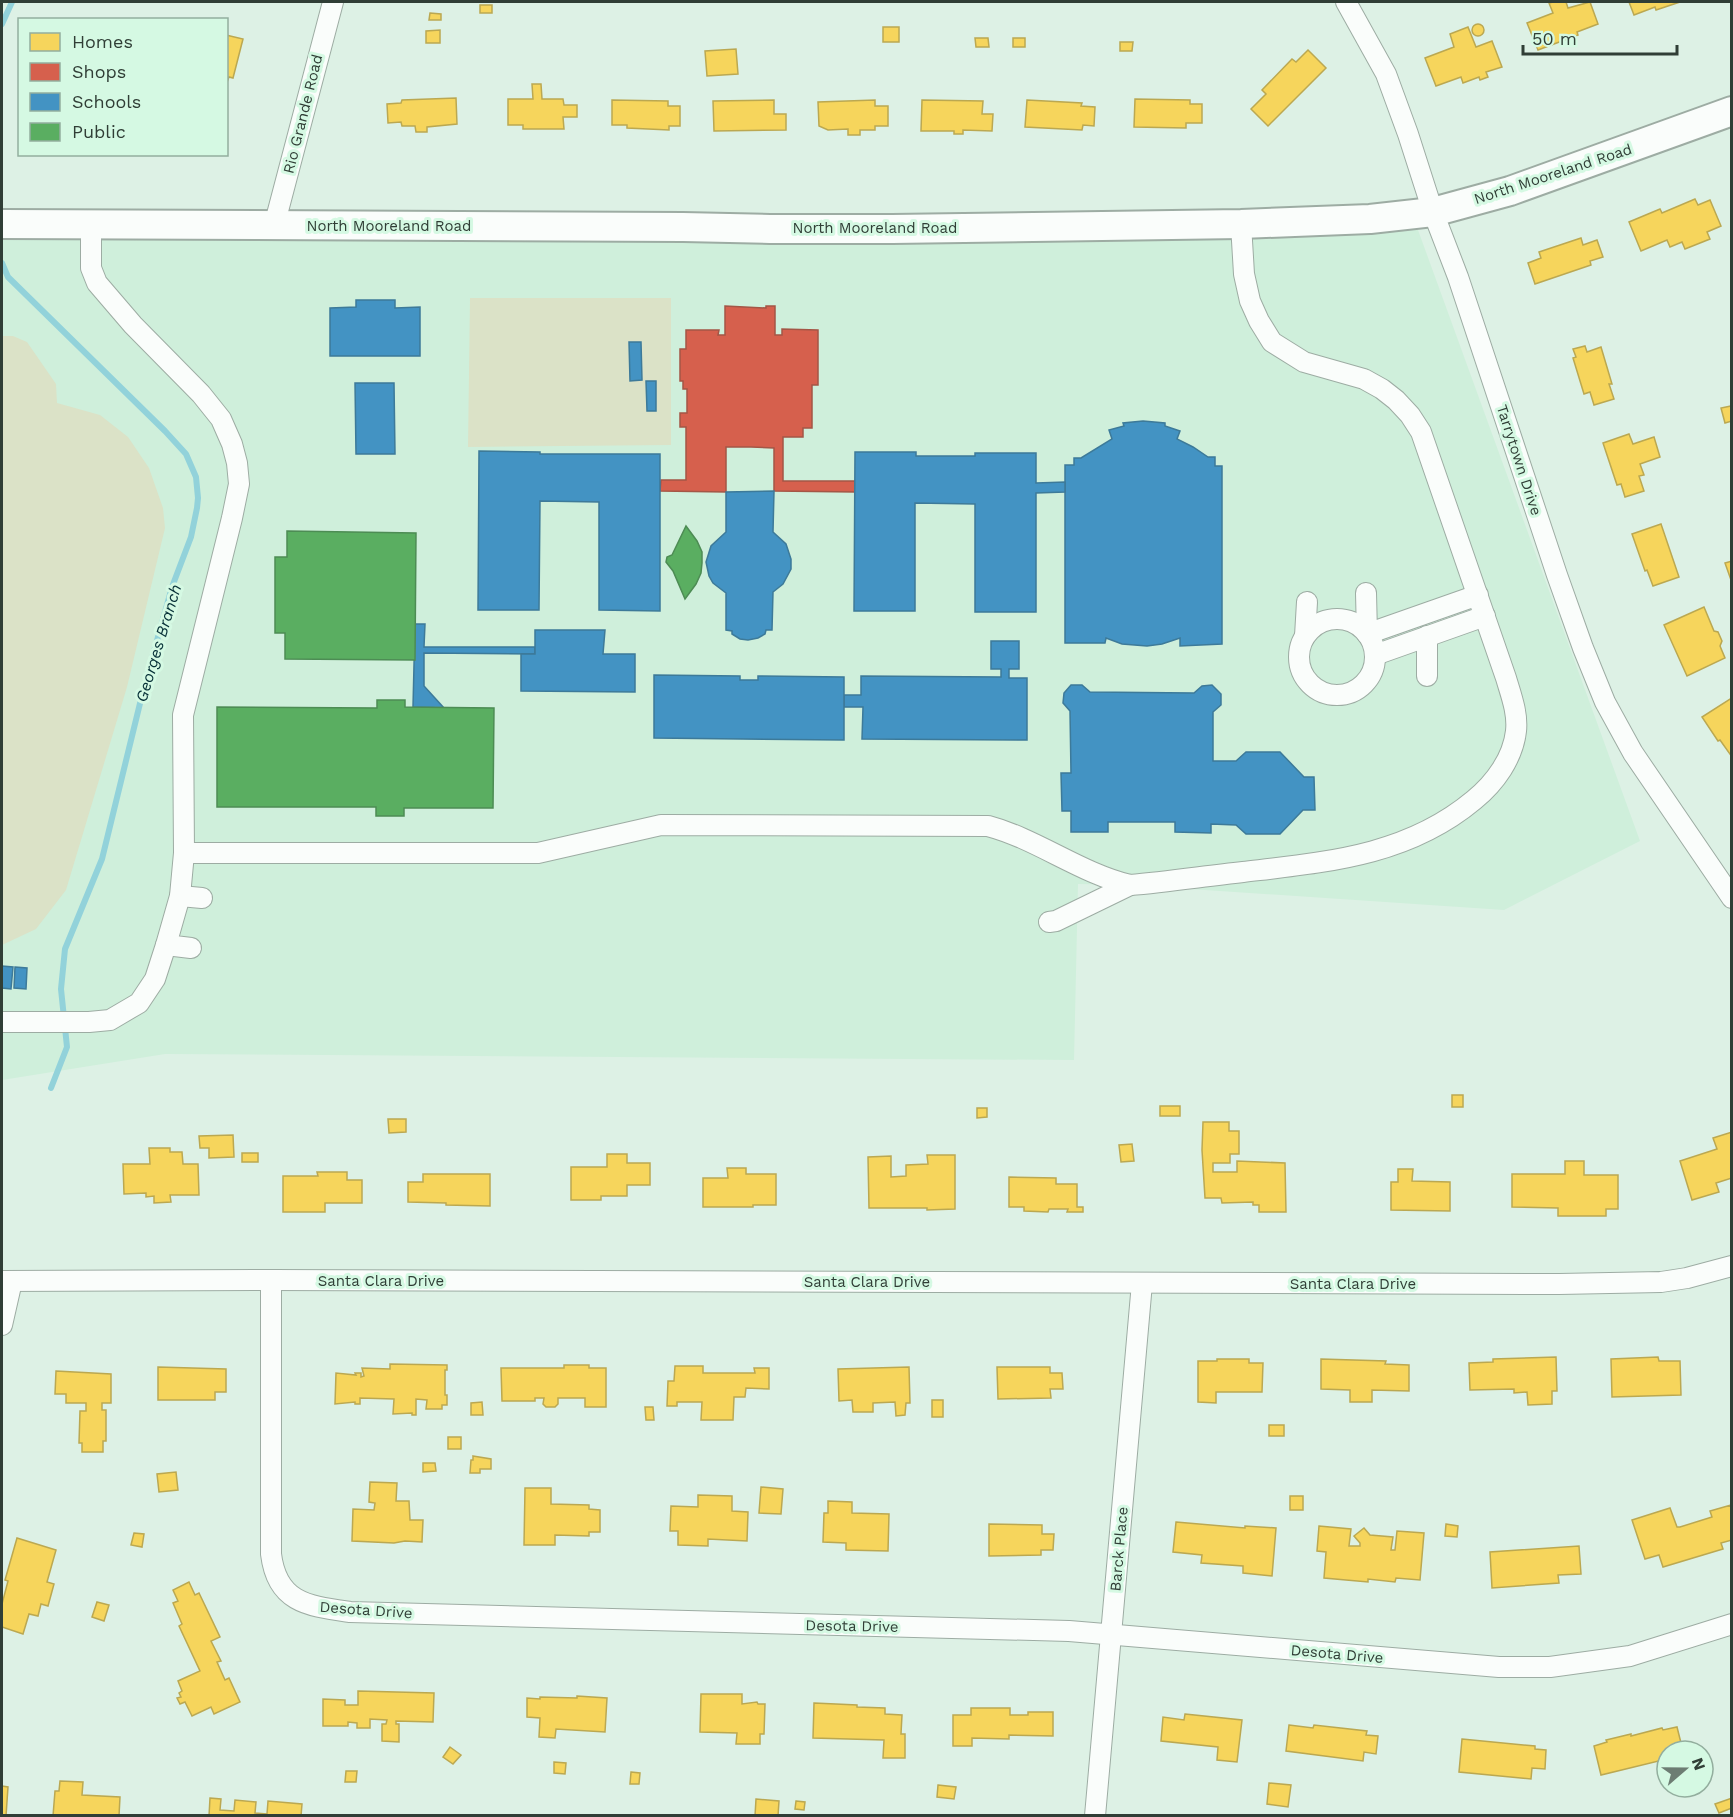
<svg xmlns="http://www.w3.org/2000/svg" width="1733" height="1817" font-family="'Work Sans',sans-serif">
	<rect width="100%" height="100%" fill="#ddf1e5"/>
	<polygon fill="#cfefdb" points="2,226 682,231 1418,230 1640,841 1504,910 1130,885 1078,884 1074,1060 165,1054 2,1080"/>
	<g fill="#dbe2c7">
		<polygon points="470,298 671,298 671,445 468,447"/>
		<polygon points="2,336 13,336 27,342 56,384 57,403 100,415 128,437 149,468 163,508 165,528 127,687 66,890 36,929 2,945"/>
	</g>
	<g fill="#f6d55c" stroke="#bba851" stroke-width="1.5">
		<polygon points="1553,2 1566,2 1568,8 1590,2 1598,24 1577,32 1578,35 1538,50 1527,23 1553,13 1549,3"/>
		<polygon points="1629,2 1680,2 1656,10 1655,7 1634,15"/>
		<rect x="480" y="5" width="12" height="8"/>
		<polygon points="430,13 441,14 441,20 429,20"/>
		<circle cx="1478" cy="30" r="6"/>
		<rect x="883" y="27" width="16" height="15"/>
		<polygon points="1468,27 1476,47 1492,41 1502,67 1486,72 1488,77 1480,80 1479,77 1463,83 1461,77 1436,86 1425,58 1454,47 1450,34"/>
		<polygon points="440,30 440,43 426,43 426,31"/>
		<polygon points="226,35 243,39 233,78 229,77 226,85"/>
		<polygon points="975,38 988,38 989,47 976,47"/>
		<rect x="1013" y="38" width="12" height="9"/>
		<polygon points="1120,42 1133,42 1132,51 1120,51"/>
		<polygon points="736,49 738,74 707,76 705,51"/>
		<polygon points="1308,50 1326,68 1268,126 1251,109 1266,94 1262,90 1292,59 1296,62"/>
		<polygon points="532,84 541,84 542,99 563,99 564,105 577,105 577,117 563,117 564,129 523,129 523,125 508,125 508,99 533,99"/>
		<polygon points="456,98 457,124 427,127 427,132 416,132 415,126 402,126 401,122 388,123 387,104 401,103 402,100"/>
		<polygon points="1135,99 1190,100 1190,104 1202,104 1202,123 1186,123 1186,128 1134,127"/>
		<polygon points="612,100 668,101 668,106 680,106 680,126 669,126 669,130 627,128 627,125 612,125"/>
		<polygon points="774,100 774,114 786,114 786,130 714,131 713,101"/>
		<polygon points="875,100 875,106 888,106 888,126 875,126 875,130 860,130 860,135 848,135 848,129 828,130 819,126 818,102"/>
		<polygon points="922,100 983,101 982,114 993,114 992,131 963,130 963,134 954,134 954,131 921,131"/>
		<polygon points="1027,100 1082,103 1081,106 1095,107 1094,126 1083,125 1082,130 1025,127"/>
		<polygon points="1695,199 1698,205 1710,200 1721,226 1707,232 1710,239 1685,249 1682,242 1670,247 1667,240 1641,251 1629,222 1660,209 1662,213"/>
		<polygon points="1581,238 1583,245 1597,240 1603,257 1590,261 1591,265 1535,284 1528,263 1541,258 1539,252"/>
		<polygon points="1585,346 1587,352 1601,347 1612,384 1609,384 1614,399 1594,405 1590,392 1584,394 1573,358 1576,357 1573,349"/>
		<polygon points="1731,406 1732,421 1725,423 1721,408"/>
		<polygon points="1629,434 1633,444 1654,437 1660,457 1640,464 1644,475 1639,476 1644,491 1625,497 1621,484 1617,485 1603,443"/>
		<polygon points="1661,524 1679,577 1653,586 1647,570 1645,571 1632,534"/>
		<polygon points="1732,561 1732,580 1731,580 1725,563"/>
		<polygon points="1704,607 1714,631 1718,632 1722,641 1720,646 1725,658 1687,676 1664,625"/>
		<polygon points="1730,699 1732,700 1732,757 1720,740 1718,741 1702,717"/>
		<rect x="1452" y="1095" width="11" height="12"/>
		<rect x="1160" y="1106" width="20" height="10"/>
		<polygon points="977,1108 987,1108 987,1117 977,1118"/>
		<polygon points="388,1119 406,1119 406,1132 389,1133"/>
		<polygon points="1203,1122 1229,1122 1229,1131 1239,1131 1239,1154 1230,1154 1230,1163 1213,1163 1213,1172 1237,1172 1237,1161 1285,1163 1286,1212 1259,1212 1259,1205 1253,1205 1253,1202 1222,1203 1221,1198 1205,1198 1202,1150"/>
		<polygon points="1732,1132 1732,1178 1716,1183 1719,1192 1692,1200 1680,1161 1717,1149 1713,1138"/>
		<polygon points="233,1135 234,1157 209,1158 209,1148 200,1148 199,1136"/>
		<polygon points="1132,1144 1134,1161 1121,1162 1119,1145"/>
		<polygon points="149,1148 170,1148 170,1152 182,1152 183,1164 198,1164 199,1195 170,1195 171,1202 154,1203 154,1196 146,1197 146,1193 124,1194 123,1164 150,1164"/>
		<rect x="242" y="1153" width="16" height="9"/>
		<polygon points="607,1154 627,1154 627,1163 650,1163 650,1185 627,1185 627,1196 601,1196 601,1200 571,1200 571,1167 607,1167"/>
		<polygon points="927,1155 955,1155 955,1209 927,1210 927,1208 869,1208 868,1157 891,1156 891,1177 906,1176 906,1165 928,1164"/>
		<polygon points="1565,1161 1584,1161 1584,1175 1618,1175 1618,1209 1606,1209 1606,1216 1558,1216 1558,1208 1512,1207 1512,1174 1565,1174"/>
		<polygon points="727,1168 746,1168 746,1174 776,1174 776,1205 753,1205 753,1207 703,1207 703,1178 728,1178"/>
		<polygon points="1398,1169 1413,1169 1412,1181 1450,1182 1450,1211 1391,1210 1391,1182 1398,1182"/>
		<polygon points="317,1172 347,1172 347,1180 362,1180 362,1203 325,1203 325,1212 283,1212 283,1176 318,1176"/>
		<polygon points="423,1174 490,1174 490,1206 446,1205 446,1203 408,1202 408,1182 423,1182"/>
		<polygon points="1009,1177 1056,1178 1056,1184 1077,1184 1077,1207 1083,1207 1083,1212 1067,1212 1068,1209 1049,1209 1048,1212 1024,1211 1024,1207 1009,1207"/>
		<polygon points="1556,1357 1557,1391 1552,1391 1552,1404 1528,1405 1527,1392 1514,1393 1514,1389 1470,1390 1469,1363 1493,1362 1493,1359"/>
		<polygon points="1658,1357 1659,1361 1680,1361 1681,1395 1612,1397 1611,1359"/>
		<polygon points="1217,1359 1249,1359 1249,1363 1263,1363 1262,1392 1216,1392 1216,1403 1198,1402 1198,1361 1217,1361"/>
		<polygon points="1321,1359 1386,1361 1385,1364 1409,1365 1409,1391 1372,1390 1372,1402 1350,1402 1350,1390 1321,1389"/>
		<polygon points="390,1364 447,1365 447,1370 445,1370 445,1395 447,1395 447,1405 442,1405 442,1409 426,1409 427,1400 416,1399 416,1415 412,1415 412,1413 393,1414 394,1399 360,1398 360,1404 355,1404 355,1402 335,1404 336,1373 356,1375 355,1373 361,1373 361,1377 364,1376 362,1368 390,1369"/>
		<polygon points="564,1365 589,1365 589,1368 606,1368 606,1407 585,1407 585,1398 558,1398 558,1404 555,1407 546,1407 543,1404 544,1398 535,1398 535,1401 502,1401 501,1368 564,1368"/>
		<polygon points="675,1366 703,1366 703,1373 755,1373 754,1368 769,1368 769,1389 746,1388 745,1397 734,1397 733,1420 701,1420 702,1402 677,1402 677,1406 667,1406 668,1381 674,1381"/>
		<polygon points="158,1367 226,1369 226,1392 215,1392 215,1400 158,1400"/>
		<polygon points="909,1367 910,1403 906,1403 905,1415 896,1416 895,1402 873,1403 873,1412 853,1412 852,1400 839,1401 838,1369"/>
		<polygon points="997,1367 1050,1367 1050,1373 1062,1373 1063,1389 1050,1389 1051,1398 998,1399"/>
		<polygon points="56,1371 111,1374 111,1403 102,1403 102,1410 106,1410 106,1441 103,1441 103,1452 82,1452 82,1443 79,1443 80,1411 86,1411 86,1403 66,1403 66,1394 55,1394"/>
		<rect x="932" y="1400" width="11" height="17"/>
		<polygon points="482,1402 483,1415 471,1415 471,1403"/>
		<polygon points="645,1407 653,1407 654,1420 646,1420"/>
		<rect x="1269" y="1425" width="15" height="11"/>
		<rect x="448" y="1437" width="13" height="12"/>
		<polygon points="473,1456 491,1459 491,1469 480,1469 480,1473 470,1473 471,1460 473,1460"/>
		<polygon points="423,1463 435,1463 436,1471 423,1472"/>
		<polygon points="176,1472 178,1490 159,1492 157,1474"/>
		<polygon points="370,1482 397,1483 396,1501 409,1501 410,1520 423,1520 422,1542 405,1541 394,1543 352,1541 353,1509 374,1510 375,1503 369,1502"/>
		<polygon points="761,1487 783,1489 781,1514 759,1513"/>
		<polygon points="525,1488 551,1488 551,1504 589,1505 589,1509 600,1510 600,1532 589,1532 589,1536 555,1535 555,1545 524,1545"/>
		<polygon points="698,1495 732,1496 732,1511 748,1512 747,1541 708,1539 708,1546 678,1545 678,1531 670,1531 671,1506 698,1507"/>
		<rect x="1290" y="1496" width="13" height="14"/>
		<polygon points="828,1501 852,1502 852,1513 889,1514 888,1551 846,1550 846,1543 823,1542 824,1513 828,1513"/>
		<polygon points="1731,1505 1732,1540 1721,1543 1723,1549 1663,1567 1659,1555 1645,1559 1632,1520 1670,1508 1677,1527 1680,1527 1712,1517 1710,1511"/>
		<polygon points="1176,1522 1245,1528 1245,1526 1276,1528 1272,1576 1243,1573 1243,1566 1201,1563 1202,1555 1173,1552"/>
		<polygon points="989,1524 1042,1525 1042,1534 1054,1534 1053,1550 1041,1550 1041,1555 989,1556"/>
		<polygon points="1446,1524 1458,1526 1457,1537 1445,1536"/>
		<polygon points="1319,1526 1351,1529 1349,1546 1360,1546 1360,1543 1354,1536 1364,1528 1370,1535 1393,1537 1391,1550 1395,1550 1397,1531 1424,1533 1420,1580 1396,1578 1395,1582 1368,1579 1368,1582 1324,1578 1326,1552 1317,1551"/>
		<polygon points="134,1533 144,1534 142,1547 131,1545"/>
		<polygon points="17,1538 56,1550 47,1582 54,1584 48,1606 41,1604 38,1616 29,1614 23,1634 2,1627 2,1604 8,1581 5,1580"/>
		<polygon points="1579,1546 1581,1574 1558,1575 1559,1583 1492,1588 1490,1552"/>
		<polygon points="189,1582 195,1595 199,1593 220,1637 211,1641 221,1661 217,1662 225,1680 229,1678 240,1702 214,1714 211,1707 192,1716 185,1702 180,1704 177,1698 181,1697 179,1693 182,1691 178,1681 200,1671 179,1626 182,1624 173,1603 178,1601 173,1590"/>
		<polygon points="97,1602 109,1605 104,1621 92,1617"/>
		<polygon points="358,1691 434,1693 433,1722 396,1721 396,1724 399,1724 399,1742 382,1741 382,1724 386,1724 387,1720 370,1719 370,1728 357,1728 357,1723 348,1722 348,1726 323,1726 323,1699 345,1700 345,1705 358,1705"/>
		<polygon points="701,1694 742,1694 742,1704 757,1702 758,1704 765,1704 764,1734 760,1734 760,1744 736,1744 737,1733 700,1732"/>
		<polygon points="577,1696 607,1698 605,1732 556,1729 555,1738 539,1737 540,1718 527,1717 527,1698 540,1699 540,1697 577,1698"/>
		<polygon points="814,1703 857,1705 857,1707 885,1708 885,1714 902,1715 901,1734 905,1734 905,1758 883,1758 884,1740 813,1738"/>
		<polygon points="971,1708 1010,1708 1010,1715 1028,1715 1028,1712 1053,1712 1053,1736 1009,1735 1009,1739 972,1738 972,1746 953,1746 953,1715 971,1715"/>
		<polygon points="1185,1714 1242,1720 1237,1762 1217,1760 1218,1747 1161,1741 1163,1717 1184,1720"/>
		<polygon points="1289,1725 1313,1728 1314,1725 1367,1731 1366,1735 1378,1736 1376,1754 1364,1752 1363,1761 1286,1751"/>
		<polygon points="1677,1727 1682,1747 1667,1750 1667,1759 1601,1775 1594,1746 1607,1742 1606,1740 1631,1734 1631,1736 1662,1728 1663,1730"/>
		<polygon points="1462,1739 1535,1746 1535,1749 1546,1750 1545,1769 1532,1768 1531,1779 1459,1772"/>
		<polygon points="450,1747 461,1755 453,1764 443,1757"/>
		<polygon points="554,1762 566,1763 565,1774 554,1773"/>
		<polygon points="346,1771 357,1771 356,1782 345,1782"/>
		<polygon points="631,1772 640,1773 639,1784 630,1784"/>
		<polygon points="60,1781 83,1782 82,1795 120,1797 119,1816 53,1816 55,1791 59,1791"/>
		<polygon points="1269,1783 1291,1785 1288,1807 1267,1804"/>
		<polygon points="938,1785 956,1787 954,1799 937,1797"/>
		<polygon points="2,1786 8,1787 6,1816 2,1816"/>
		<polygon points="210,1798 221,1799 220,1810 234,1811 235,1800 256,1802 255,1813 267,1814 268,1801 302,1804 301,1816 209,1816"/>
		<polygon points="1732,1798 1732,1808 1719,1813 1715,1804"/>
		<polygon points="756,1799 779,1801 778,1816 755,1816"/>
		<polygon points="796,1801 805,1802 804,1810 795,1809"/>
	</g>
	<polygon fill="#d6604d" stroke="#a45646" stroke-width="1.5" points="725,306 766,308 766,306 775,306 775,335 782,335 782,329 818,330 818,385 812,385 812,428 803,428 803,437 783,437 783,481 855,481 855,492 774,491 774,448 751,447 726,447 726,492 660,491 661,480 686,480 686,427 680,427 680,413 687,413 687,389 683,389 683,381 680,381 680,349 686,349 686,330 719,330 718,335 725,335"/>
	<g fill="#4393c3" stroke="#3d7a99" stroke-width="1.5">
		<polygon points="356,300 395,300 395,308 420,307 420,356 330,356 330,308 356,307"/>
		<polygon points="629,342 641,342 642,380 630,381"/>
		<polygon points="646,381 656,381 656,411 647,411"/>
		<polygon points="355,383 394,383 395,454 356,454"/>
		<polygon points="1143,421 1165,423 1165,426 1180,431 1177,439 1193,447 1208,457 1215,457 1215,466 1222,466 1222,644 1180,646 1180,638 1162,644 1147,646 1122,644 1106,638 1105,643 1065,643 1065,465 1074,465 1074,458 1081,458 1112,439 1109,430 1124,426 1123,423"/>
		<polygon points="479,451 540,452 540,454 660,454 660,611 599,610 599,502 540,501 539,610 478,610"/>
		<polygon points="855,452 916,452 916,456 975,456 975,453 1036,453 1036,483 1065,482 1065,492 1036,493 1036,612 975,612 975,504 915,503 915,611 854,611"/>
		<polygon points="774,491 773,532 786,544 791,559 791,569 783,584 773,592 772,630 766,630 765,634 758,638 748,640 740,639 732,634 732,631 726,630 726,593 713,583 709,576 706,562 711,546 726,532 726,492"/>
		<polygon points="415,624 425,624 424,647 535,647 535,654 424,653 424,686 444,708 413,707"/>
		<polygon points="535,630 605,630 603,654 635,654 635,692 521,691 521,654 535,654"/>
		<polygon points="991,641 1019,641 1019,669 1009,669 1009,678 1027,678 1027,740 862,739 863,707 844,707 844,695 861,695 861,676 1001,677 1001,669 991,669"/>
		<polygon points="654,675 740,676 740,680 758,680 758,676 844,677 844,740 654,738"/>
		<polygon points="1071,685 1082,685 1090,692 1194,693 1202,686 1212,685 1221,694 1221,705 1213,712 1213,761 1236,761 1246,752 1280,752 1304,777 1314,777 1315,810 1303,810 1280,834 1246,834 1236,825 1211,824 1211,833 1175,832 1175,822 1108,822 1108,832 1071,832 1071,811 1062,811 1061,773 1071,773 1070,711 1063,703 1064,693"/>
		<polygon points="2,966 13,967 11,989 2,988"/>
		<polygon points="15,967 27,968 26,989 14,988"/>
	</g>
	<g fill="#5aae61" stroke="#4d8c54" stroke-width="1.5">
		<polygon points="686,526 697,541 702,552 702,563 701,573 696,584 685,599 673,571 666,562 667,557 672,555"/>
		<polygon points="287,531 416,533 415,660 285,659 285,633 275,633 275,557 287,557"/>
		<polygon points="377,700 405,700 405,707 494,708 493,808 404,808 404,816 376,816 376,807 217,807 217,707 377,708"/>
	</g>
	<g fill="none" stroke-linecap="round" stroke-linejoin="round">
		<g stroke="#92d2da" stroke-width="6">
			<polyline points="2,24 12,2"/>
			<polyline points="2,263 8,277 165,431 186,454 196,477 198,498 197,508 191,537 172,587 144,687 102,859 65,949 61,989 67,1047 51,1088"/>
		</g>
		<defs>
			<g id="street">
				<polyline points="1346,2 1386,74 1408,134 1433,212 1458,277 1557,575 1583,648 1605,702 1633,753 1732,898"/>
				<path d="M91,225V268L97,283L133,325L201,394L221,419L232,444L237,463L239,484L232,518L183,715L184,853H538L661,825L988,826C1037,839 1080,873 1130,885C1168,882 1205,876 1243,872C1327,862 1407,856 1474,800C1495,783 1513,758 1516,731C1518,713 1511,695 1506,678L1421,432L1410,415L1396,400L1382,389L1364,379L1304,362L1272,342L1259,321L1250,301L1244,274L1241,224"/>
				<polyline points="274,226 333,2"/>
				<polyline points="1366,593 1367,634 1478,595"/>
				<circle cx="1337" cy="657" r="38"/>
				<polyline points="1305,636 1307,602"/>
				<polyline points="1375,655 1485,616"/>
				<polyline points="1427,676 1427,636"/>
				<polyline points="184,853 180,896 166,945 191,948"/>
				<polyline points="180,896 202,898"/>
				<polyline points="1049,922 1056,921 1130,885"/>
				<polyline points="2,1022 89,1022 110,1020 139,1003 155,979 166,945"/>
				<path d="M271,1280V1554C277,1603 308,1606 350,1612L1069,1631L1499,1667H1550L1630,1656L1732,1624"/>
				<polyline points="2,1281 271,1280 1559,1284 1661,1282 1687,1278 1732,1266"/>
				<polyline points="2,1325 12,1281"/>
				<polyline points="1095,1816 1142,1283"/>
			</g>
			<polyline id="secondary" points="2,224 683,227 770,229 892,229 1241,224 1370,219 1433,212 1510,191 1732,111"/>
		</defs>
		<use href="#street" stroke="#9daca3" stroke-width="22"/>
		<use href="#secondary" stroke="#9daca3" stroke-width="32"/>
		<use href="#street" stroke="#fafdfb" stroke-width="20"/>
		<use href="#secondary" stroke="#fafdfb" stroke-width="28"/>
	</g>
	<g text-anchor="middle" stroke-width="6" stroke-linejoin="round" paint-order="stroke">
		<g font-size="15" fill="#303e36" stroke="#d5f9e3">
			<text transform="translate(303 114) rotate(-76)" y="5">Rio Grande Road</text>
			<text transform="translate(1553 174) rotate(-18)" y="5">North Mooreland Road</text>
			<text x="389" y="231">North Mooreland Road</text>
			<text x="875" y="233">North Mooreland Road</text>
			<text transform="translate(1519 460) rotate(72)" y="5">Tarrytown Drive</text>
			<text x="381" y="1286">Santa Clara Drive</text>
			<text x="867" y="1287">Santa Clara Drive</text>
			<text x="1353" y="1289">Santa Clara Drive</text>
			<text transform="translate(1119 1549) rotate(-85)" y="5">Barck Place</text>
			<text transform="translate(366 1610) rotate(4)" y="5">Desota Drive</text>
			<text transform="translate(852 1626) rotate(1)" y="5">Desota Drive</text>
			<text transform="translate(1337 1654) rotate(5)" y="5">Desota Drive</text>
		</g>
		<g font-size="16" font-style="italic" fill="#063037" stroke="#d5f9e3">
			<text transform="translate(158 643) rotate(-73)" y="6">Georges Branch</text>
		</g>
	</g>
	<rect width="1733" height="1817" fill="none" stroke="#303e36" stroke-width="6"/>
	<rect x="18" y="18" width="210" height="138" fill="#d5f9e3" stroke="#93ae9e" stroke-width="1.5"/>
	<rect x="30" y="33" width="30" height="18" fill="#f6d55c" stroke="#93ae9e" stroke-width="1.5"/>
	<text x="72" y="48" font-size="18" fill="#303e36">Homes</text>
	<rect x="30" y="63" width="30" height="18" fill="#d6604d" stroke="#93ae9e" stroke-width="1.5"/>
	<text x="72" y="78" font-size="18" fill="#303e36">Shops</text>
	<rect x="30" y="93" width="30" height="18" fill="#4393c3" stroke="#93ae9e" stroke-width="1.5"/>
	<text x="72" y="108" font-size="18" fill="#303e36">Schools</text>
	<rect x="30" y="123" width="30" height="18" fill="#5aae61" stroke="#93ae9e" stroke-width="1.5"/>
	<text x="72" y="138" font-size="18" fill="#303e36">Public</text>
	<g transform="translate(1685 1769) rotate(70)"><circle r="28" fill="#d5f9e3" stroke="#93ae9e" stroke-width="1.5"/>
	<path d="M0-4.5L10 22L0 15L-10 22Z" fill="#6d7d73"/>
	<text y="-9" font-size="16" font-weight="bold" text-anchor="middle" fill="#303e36">N</text>
	</g>
	<path d="M1523 45v9h154v-9" fill="none" stroke="#303e36" stroke-width="3"/>
	<text x="1532" y="45" font-size="18" fill="#303e36" stroke="#d5f9e3" stroke-width="4.5" paint-order="stroke">50 m</text>
</svg>
